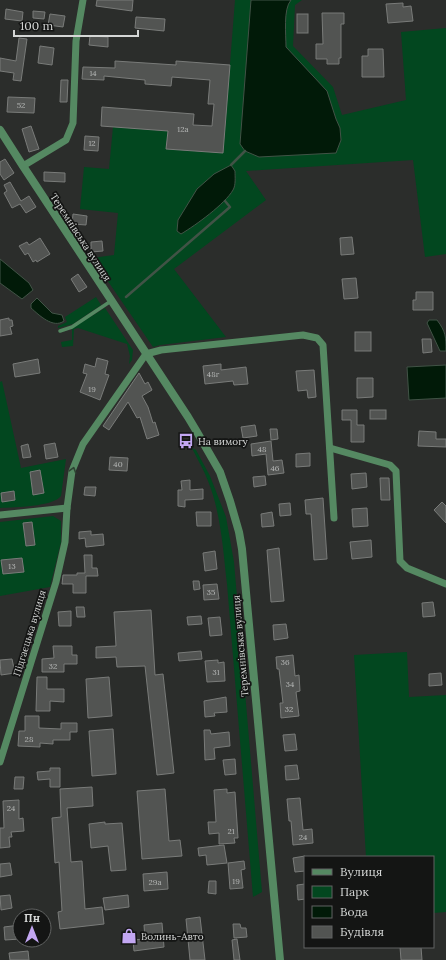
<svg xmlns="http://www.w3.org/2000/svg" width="446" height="960" font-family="Lora,serif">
	<rect width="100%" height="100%" fill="#2b2d2b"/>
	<g fill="#02471f">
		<path d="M235,0H251L240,144L340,128L336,119L327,91L286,47C286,35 283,9 291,0H302L295,5L293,46L333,87L342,115L406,100L401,32L446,28V254L425,257L413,160L246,171L266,200L174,269L226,337L160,345L153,347L92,258L114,255L118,213L80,209L84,167L109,169L113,127L168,131L166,149L223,153Z"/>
		<polygon points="96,297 101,305 73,324 58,328 58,326 67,322 65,317"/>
		<polygon points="105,308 133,350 132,360 129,364 130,356 127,344 78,328 74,329 73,346 62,347 61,342 72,340 72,328"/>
		<path d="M2,381L21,468L66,459L61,496C52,507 15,507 0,508V382Z"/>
		<path d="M192,448L196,450L210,476L226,517L234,562L262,892L253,897L227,584C223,550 221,513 208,481C204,470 197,459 192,448Z"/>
		<polygon points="53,516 61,521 61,542 50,587 0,596 0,522"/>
		<polygon points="407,652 409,697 446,695 446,912 433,913 433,857 366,857 354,655"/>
	</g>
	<g fill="#011a08" stroke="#415346">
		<path d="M251,0H291C283,9 286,35 286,47L327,91L336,119L340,128L341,140L336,153L259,157L245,151L240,144Z"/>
		<path d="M231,165L235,171C235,177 236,185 233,190C225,204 196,225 181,234L177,231L178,220L197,189L214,174Z"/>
		<polygon points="0,259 29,283 33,290 22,299 0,283"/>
		<path d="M37,298L52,313L62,315L64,321C53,329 39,315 31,308V304Z"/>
		<path d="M429,320H437C446,332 446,337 446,351H440L427,323Z"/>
		<polygon points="446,365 446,398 409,400 407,367"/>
	</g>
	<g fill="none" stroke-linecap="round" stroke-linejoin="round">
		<g stroke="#415346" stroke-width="2.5">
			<polyline points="231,165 245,151"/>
			<polyline points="126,297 230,207 225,201"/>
		</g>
	</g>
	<g fill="#525452" stroke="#797b79">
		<polygon points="97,0 133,0 132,11 96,6"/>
		<polygon points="403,3 403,7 411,6 413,21 388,23 386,4"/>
		<polygon points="6,9 23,12 22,21 5,19"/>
		<polygon points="33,11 45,12 44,19 33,18"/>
		<polygon points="322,13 344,13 344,24 341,24 341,58 339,58 339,64 327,64 327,59 316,59 316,44 323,44"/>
		<polygon points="50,14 65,16 63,27 48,25"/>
		<rect x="297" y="14" width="11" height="19"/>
		<polygon points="136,17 165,19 164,31 135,28"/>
		<polygon points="90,36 108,37 108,47 89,45"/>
		<polygon points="19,38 27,39 21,81 13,80 14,73 0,71 0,58 16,61"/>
		<polygon points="40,46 54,48 52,65 38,63"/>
		<polygon points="368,49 383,49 384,77 362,77 362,56 368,56"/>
		<polygon points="115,61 176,65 176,61 230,65 223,153 166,149 168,131 101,126 102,107 194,114 193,125 212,126 214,104 208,104 210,80 172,77 171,86 145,84 145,80 104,76 104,80 82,79 83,67 115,68"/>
		<polygon points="61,80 68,80 67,102 60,102"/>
		<polygon points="8,97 35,98 34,113 7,112"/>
		<polygon points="31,126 39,149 29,152 22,129"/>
		<polygon points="85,136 99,137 98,151 84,150"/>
		<polygon points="5,159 14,173 4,180 0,174 0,162"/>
		<polygon points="44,172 65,173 65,182 44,181"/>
		<polygon points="10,182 21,201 29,196 36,207 26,213 20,204 12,208 4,193 7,191 4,185"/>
		<polygon points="73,214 87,216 86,225 72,224"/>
		<polygon points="352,237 354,254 341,255 340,238"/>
		<polygon points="40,238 50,254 37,262 36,260 33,262 28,253 25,255 19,246 27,242 29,245"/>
		<polygon points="102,241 103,251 91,252 91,242"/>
		<polygon points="78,274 87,287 79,292 71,279"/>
		<polygon points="356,278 358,298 344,299 342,279"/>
		<polygon points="416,292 433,292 433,310 413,310 413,300 416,300"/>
		<polygon points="9,318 9,320 12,320 13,326 10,327 12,334 0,336 0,320"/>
		<rect x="355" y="332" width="16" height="19"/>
		<polygon points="422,339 431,339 432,352 423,353"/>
		<polygon points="97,358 108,361 105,374 109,375 100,400 80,392 87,374 83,373 85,364 95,367"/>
		<polygon points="38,359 40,373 15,377 13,364"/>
		<polygon points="221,364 221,370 246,367 248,384 234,385 233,381 205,384 203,366"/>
		<polygon points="314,370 316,397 308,398 307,390 298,391 296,371"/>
		<polygon points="139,373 145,384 148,382 152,390 142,396 148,407 153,423 155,422 159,435 147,439 140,417 137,418 128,402 109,430 103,426"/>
		<polygon points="357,378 373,378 373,397 357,398"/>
		<polygon points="342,410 357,410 357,425 364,425 364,442 351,442 351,420 342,420"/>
		<rect x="370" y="410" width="16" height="9"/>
		<polygon points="255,425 257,436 243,438 241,427"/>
		<polygon points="270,429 277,429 278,439 271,440"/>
		<polygon points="419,431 436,432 436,439 446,439 446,447 418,446"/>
		<polygon points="271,441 273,461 282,460 284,473 268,475 266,454 252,456 251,444"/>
		<polygon points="55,443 58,457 46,459 44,445"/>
		<polygon points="28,444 31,457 23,458 21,446"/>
		<polygon points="310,453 310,466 296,467 296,454"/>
		<polygon points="110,457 128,458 127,471 109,470"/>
		<polygon points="40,470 44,493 33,495 30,472"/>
		<polygon points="366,473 367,487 352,489 351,474"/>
		<polygon points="265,476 266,485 254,487 253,477"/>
		<polygon points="380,478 389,478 390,500 381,500"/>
		<polygon points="190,480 190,490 203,489 203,499 185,500 185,507 178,506 178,490 182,490 181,481"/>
		<polygon points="85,487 96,487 95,496 84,495"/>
		<polygon points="14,491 15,500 2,502 1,493"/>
		<polygon points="323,498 327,559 314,560 311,514 306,514 305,500"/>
		<polygon points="442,502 446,506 446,523 434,510"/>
		<polygon points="290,503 291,515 280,516 279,504"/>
		<polygon points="367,508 368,526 353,527 352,509"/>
		<polygon points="196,512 211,512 211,526 197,526"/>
		<polygon points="272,512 274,526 262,527 261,514"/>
		<polygon points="32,522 35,545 26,546 23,523"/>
		<polygon points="91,531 91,535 103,534 104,545 86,547 85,538 79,539 79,532"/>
		<polygon points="371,540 372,557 352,559 350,542"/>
		<polygon points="279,548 284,601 271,602 267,550"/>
		<polygon points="215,551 217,569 205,571 203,553"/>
		<polygon points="84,555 92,555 92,568 97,568 98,576 86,576 86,593 73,593 73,584 62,584 63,575 77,575 77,573 85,573"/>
		<polygon points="22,558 24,572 3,574 1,560"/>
		<polygon points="193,581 199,581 200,589 194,590"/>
		<polygon points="217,584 219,599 204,600 203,585"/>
		<polygon points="433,602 435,616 423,617 422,603"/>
		<polygon points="76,607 84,607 85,617 77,617"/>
		<polygon points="151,610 155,675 163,674 174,773 157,775 145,666 117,667 116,657 96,658 96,647 116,646 114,612"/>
		<polygon points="71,611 71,626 59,626 58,612"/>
		<polygon points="201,616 202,624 188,625 187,617"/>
		<polygon points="220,617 222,635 210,636 208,618"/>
		<polygon points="286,624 288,638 274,640 273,625"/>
		<polygon points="53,646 72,646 72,655 77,655 77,664 64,664 64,672 42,672 42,659 54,658"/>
		<polygon points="201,651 202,659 179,661 178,653"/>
		<polygon points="293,655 295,676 299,675 300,691 296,692 299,716 281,718 280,703 283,703 279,669 277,669 276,657"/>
		<polygon points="12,659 15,673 1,675 0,660"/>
		<polygon points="218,660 218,663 224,662 225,681 207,682 205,661"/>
		<polygon points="441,673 442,685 429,686 429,674"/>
		<polygon points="37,677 47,677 47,689 64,689 64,702 50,701 50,711 36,711"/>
		<polygon points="109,677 112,716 88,718 86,679"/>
		<polygon points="226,697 227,712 214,713 215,716 205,717 204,701"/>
		<polygon points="25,716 39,716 39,728 61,729 61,723 77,723 77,732 70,732 70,740 53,740 53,744 40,743 40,747 18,746 19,731 25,731"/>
		<polygon points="113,729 116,774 92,776 89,731"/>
		<polygon points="204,730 210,730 211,734 229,732 230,746 214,748 215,759 205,760"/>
		<polygon points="295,734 297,750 285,751 283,735"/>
		<polygon points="235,759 236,774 225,775 223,760"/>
		<polygon points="297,765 299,779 286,780 285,766"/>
		<polygon points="50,768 60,768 60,787 50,787 50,779 38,780 37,772 50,771"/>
		<polygon points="15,777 24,777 23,789 14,789"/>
		<polygon points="92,787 93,806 67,808 71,862 82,861 85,909 102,907 104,924 60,929 58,912 62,911 59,862 55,863 52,818 61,817 60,789"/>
		<polygon points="165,789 169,841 180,840 182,856 142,859 137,791"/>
		<polygon points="227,789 227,793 235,792 238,838 234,838 235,843 219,844 219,833 209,834 208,822 216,822 214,790"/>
		<polygon points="300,798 303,830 312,829 313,843 293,845 291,821 289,821 287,799"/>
		<polygon points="19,800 19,819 23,818 24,831 11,832 12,837 9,837 10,847 0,848 0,828 4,828 3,801"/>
		<polygon points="105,822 105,824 122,823 126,870 111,871 108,846 91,848 89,824"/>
		<polygon points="224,845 227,863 207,865 206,855 199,856 198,848"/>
		<polygon points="305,856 305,871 295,872 293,858"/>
		<polygon points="244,861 245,869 241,870 243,888 230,889 228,863"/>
		<polygon points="10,863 12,875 0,877 0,864"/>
		<polygon points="167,872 168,889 144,891 143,874"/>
		<polygon points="209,881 216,881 216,894 208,893"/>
		<polygon points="305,884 305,899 298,900 297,885"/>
		<polygon points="10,895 12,908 1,910 0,896"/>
		<polygon points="128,895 129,907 105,910 103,898"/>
		<polygon points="200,917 205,960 190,960 186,919"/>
		<polygon points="162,923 164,947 134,951 133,940 145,939 144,925"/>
		<polygon points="233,924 240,924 241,928 246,928 247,937 234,938"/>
		<polygon points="20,925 20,939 5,940 4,927"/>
		<polygon points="237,939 240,960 234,960 232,940"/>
		<polygon points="400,947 421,947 422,960 401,960"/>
		<polygon points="28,951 29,960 10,960 9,953"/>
	</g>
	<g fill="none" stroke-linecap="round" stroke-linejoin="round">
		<polyline stroke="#558962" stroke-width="3.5" points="60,331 72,327 111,301"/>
		<g stroke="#558962" stroke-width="7">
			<polyline points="23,166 66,140 73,123 76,41 83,0"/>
			<polyline points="330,448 390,465 396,471 400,561 407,568 446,584"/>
			<polyline points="0,515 67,508"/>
			<polyline points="0,762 56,582 65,542 67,508 72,471 83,444 146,354 161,350 303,335 317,338 323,345 334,518"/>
		</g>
		<polyline stroke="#558962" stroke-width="8" points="0,130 23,166 188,417 197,432 220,472 230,501 239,532 242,549 280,960"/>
	</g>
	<defs><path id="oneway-chevron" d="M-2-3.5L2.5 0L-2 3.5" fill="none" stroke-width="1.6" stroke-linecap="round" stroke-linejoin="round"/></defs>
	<use stroke="#2e4333" href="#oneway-chevron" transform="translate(73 470) rotate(-73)"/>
	<defs>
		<symbol id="bus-bare" viewBox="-9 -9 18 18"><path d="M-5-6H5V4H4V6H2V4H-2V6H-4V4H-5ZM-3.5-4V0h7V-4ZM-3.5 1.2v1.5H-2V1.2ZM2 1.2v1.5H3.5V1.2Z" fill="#c3a7f2" stroke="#141514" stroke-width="2.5" paint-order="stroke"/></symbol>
		<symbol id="shop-bare" viewBox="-9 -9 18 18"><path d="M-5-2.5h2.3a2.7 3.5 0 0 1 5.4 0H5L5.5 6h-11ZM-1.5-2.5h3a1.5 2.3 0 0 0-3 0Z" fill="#c3a7f2" stroke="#141514" stroke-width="2.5" paint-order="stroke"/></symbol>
	</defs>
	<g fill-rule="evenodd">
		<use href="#bus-bare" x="175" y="430" width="22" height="22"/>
		<use href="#shop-bare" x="118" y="925" width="22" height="22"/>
	</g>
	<g text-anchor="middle" stroke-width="3.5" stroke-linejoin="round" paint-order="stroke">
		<g font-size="8" fill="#b4b6b5">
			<text x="93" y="76">14</text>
			<text x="21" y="108">52</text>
			<text x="183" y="132">12а</text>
			<text x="92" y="146">12</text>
			<text x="213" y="377">48г</text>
			<text x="92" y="392">19</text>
			<text x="262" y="452">48</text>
			<text x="118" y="467">40</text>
			<text x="275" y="471">46</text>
			<text x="12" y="569">13</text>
			<text x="211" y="595">35</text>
			<text x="285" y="665">36</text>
			<text x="53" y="669">32</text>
			<text x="216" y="675">31</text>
			<text x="290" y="687">34</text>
			<text x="289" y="712">32</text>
			<text x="29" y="742">28</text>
			<text x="11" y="811">24</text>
			<text x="231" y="834">21</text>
			<text x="303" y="840">24</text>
			<text x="236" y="884">19</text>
			<text x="155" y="885">29а</text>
		</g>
		<g font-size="10" fill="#d5d7d6" stroke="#141514">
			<text transform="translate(81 237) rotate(57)" y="4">Теремнівська вулиця</text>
			<text transform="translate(29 633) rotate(-73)" y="4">Підгаєцька вулиця</text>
			<text transform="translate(240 646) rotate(-95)" y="4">Теремнівська вулиця</text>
		</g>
		<g font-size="10" fill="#d5d7d6" stroke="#141514" text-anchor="start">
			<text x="198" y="445">На вимогу</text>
			<text x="141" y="940">Волинь-Авто</text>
		</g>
	</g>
	<rect x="304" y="856" width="130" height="92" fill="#141514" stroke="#616362"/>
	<rect x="312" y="869" width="20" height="6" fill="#558962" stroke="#616362"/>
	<text x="340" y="876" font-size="12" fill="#d5d7d6">Вулиця</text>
	<rect x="312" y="886" width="20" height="12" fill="#02471f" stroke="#616362"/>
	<text x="340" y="896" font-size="12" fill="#d5d7d6">Парк</text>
	<rect x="312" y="906" width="20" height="12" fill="#011a08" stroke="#616362"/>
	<text x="340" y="916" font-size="12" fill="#d5d7d6">Вода</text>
	<rect x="312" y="926" width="20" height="12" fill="#525452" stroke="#616362"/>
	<text x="340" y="936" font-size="12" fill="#d5d7d6">Будівля</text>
	<g transform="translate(32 928)"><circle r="19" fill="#141514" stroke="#616362"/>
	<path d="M0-3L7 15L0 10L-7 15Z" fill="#c3a7f2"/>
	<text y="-6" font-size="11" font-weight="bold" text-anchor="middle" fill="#d5d7d6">Пн</text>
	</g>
	<path d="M14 30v6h124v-6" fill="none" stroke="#d5d7d6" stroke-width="2"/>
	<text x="20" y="30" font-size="12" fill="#d5d7d6" stroke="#141514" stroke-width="3" paint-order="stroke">100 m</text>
</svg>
